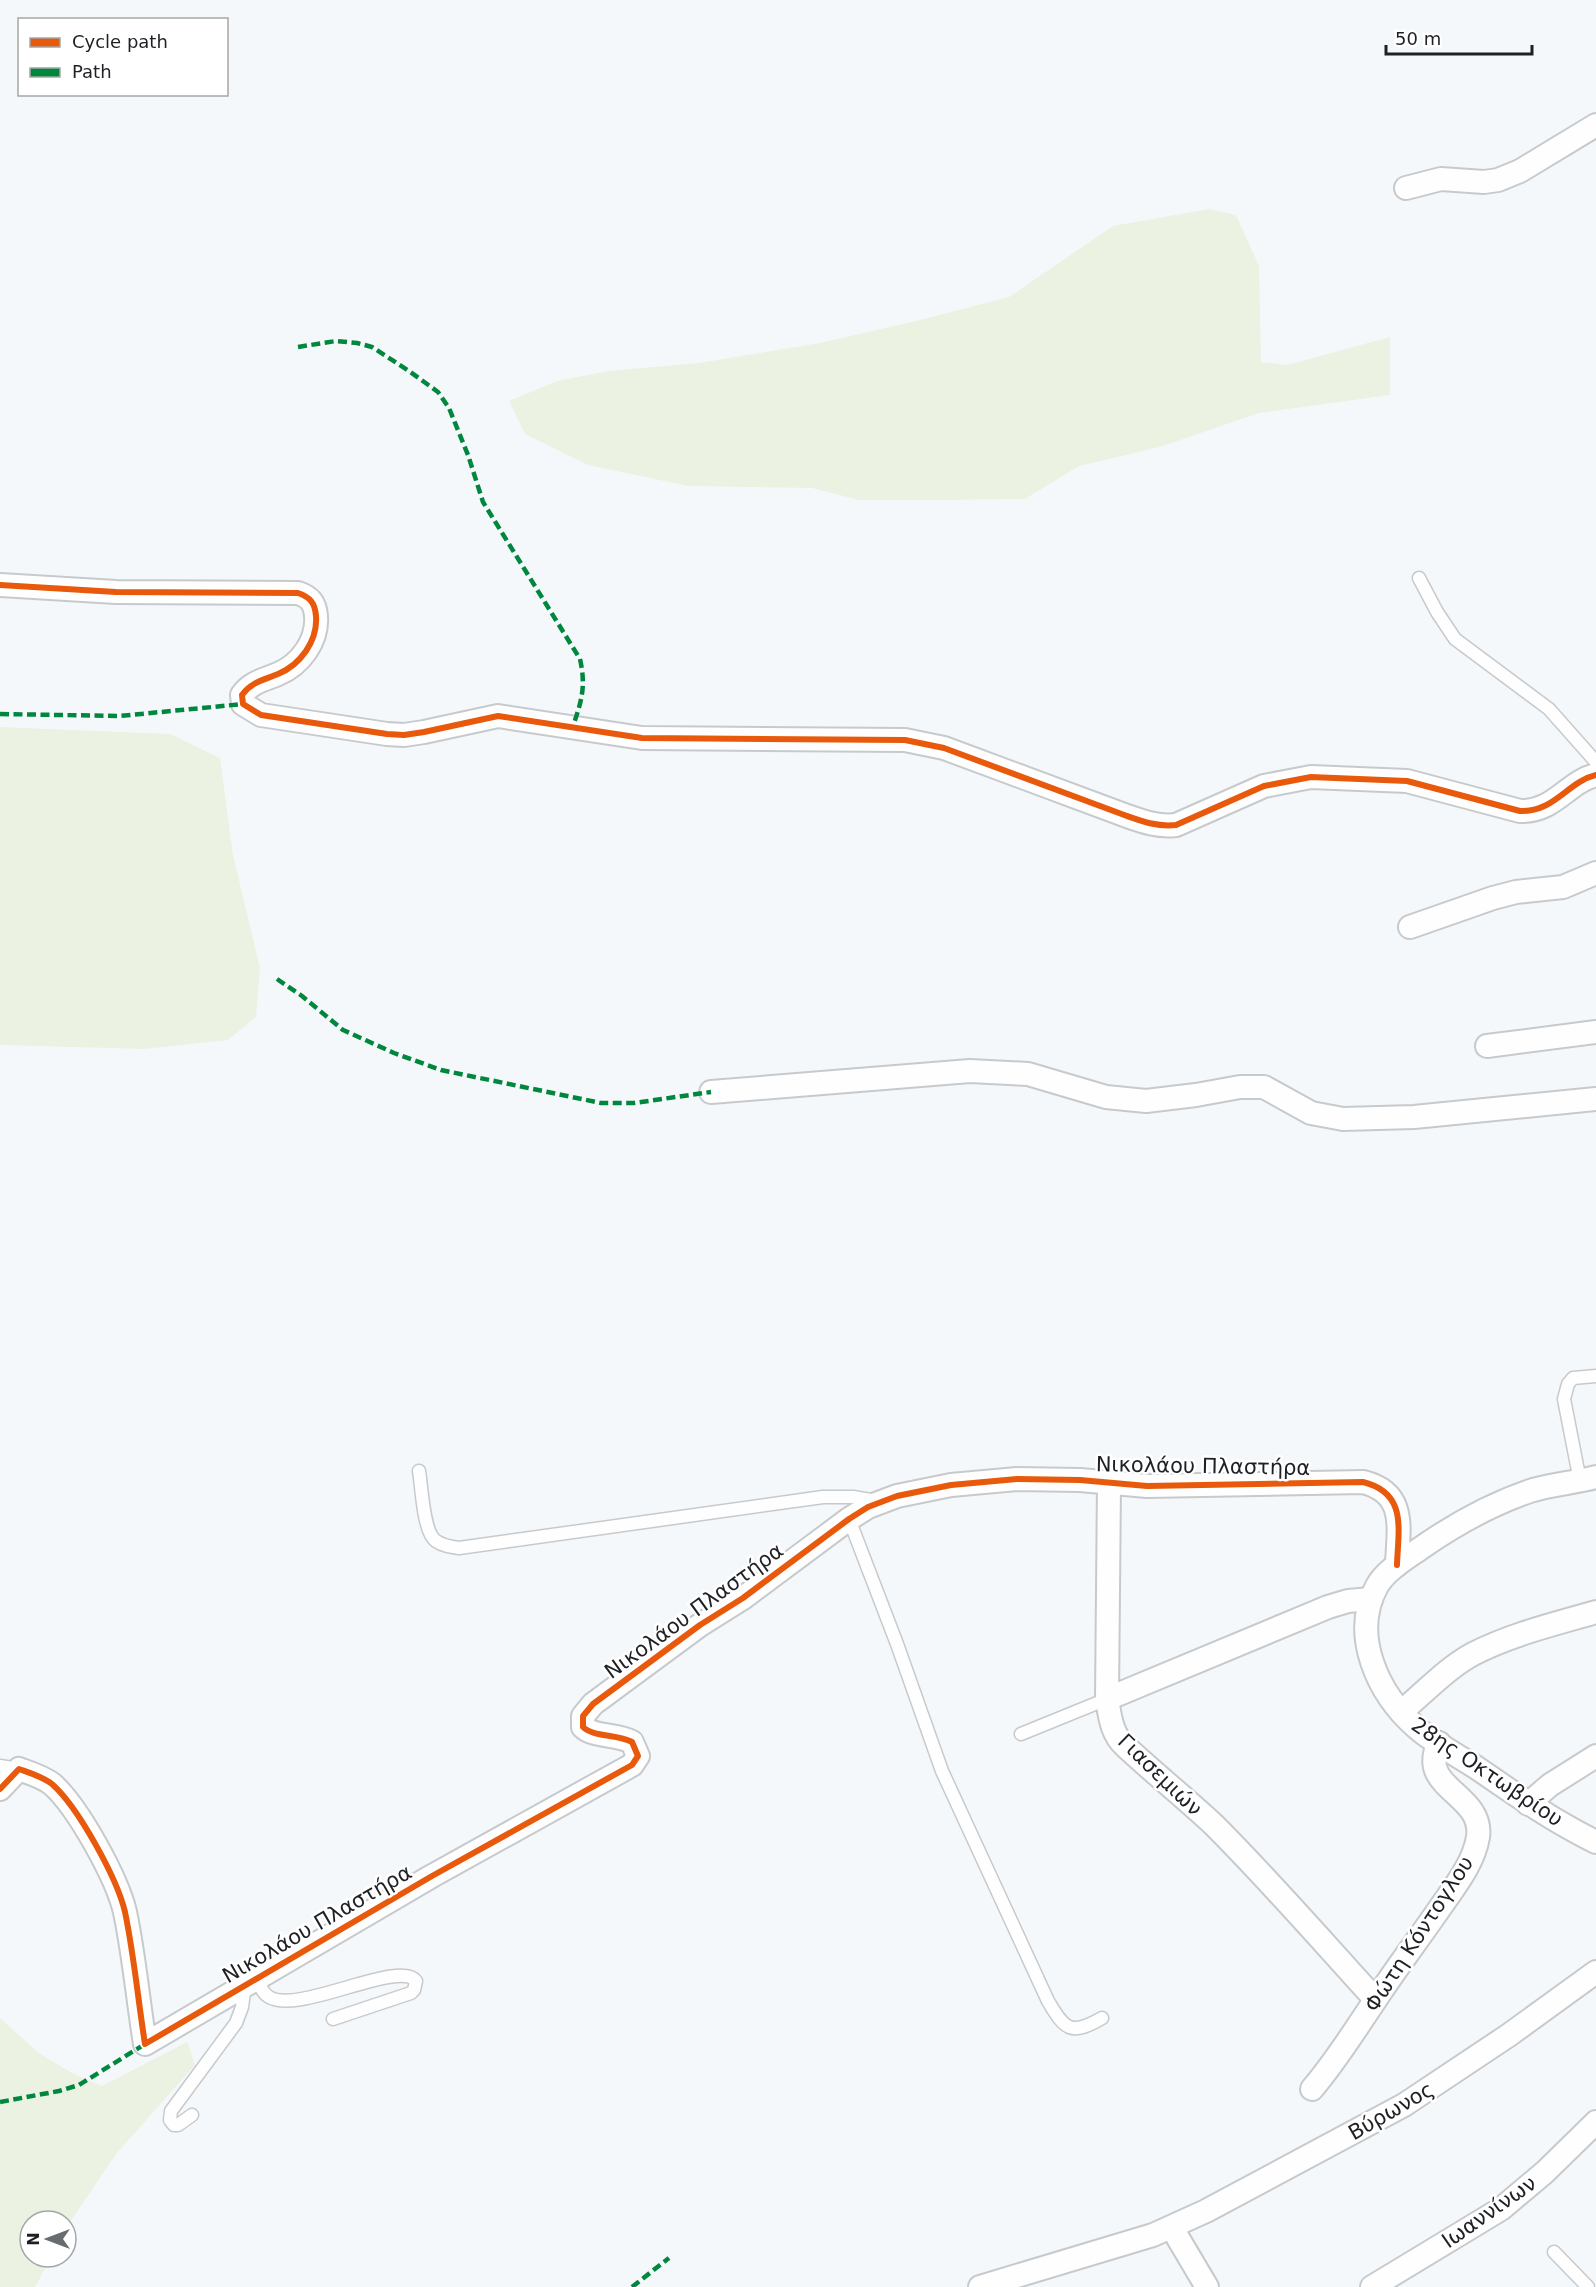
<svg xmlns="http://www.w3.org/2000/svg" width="1596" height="2287" font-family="'DejaVu Sans',sans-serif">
	<rect width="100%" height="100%" fill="#f5f8fb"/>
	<g fill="#ecf2e1">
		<polygon points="1209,209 1236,215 1259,266 1261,362 1287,365 1390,337 1390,395 1259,413 1160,447 1079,466 1025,499 946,500 859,500 812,488 688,486 588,465 525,434 509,401 557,381 609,371 699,363 820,343 920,320 1009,297 1113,226"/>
		<polygon points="0,727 170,734 220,758 233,855 260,968 256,1017 228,1040 144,1049 0,1045"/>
		<polygon points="0,2018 40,2054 74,2074 102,2086 187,2042 195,2065 116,2154 66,2228 66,2221 30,2221 30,2257 51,2257 35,2287 0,2287"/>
	</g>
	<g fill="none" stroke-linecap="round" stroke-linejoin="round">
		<defs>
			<g id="service">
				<polyline points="1419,578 1437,612 1455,639 1549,709 1596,762"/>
				<path d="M419,1471C422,1488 423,1532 436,1541C443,1546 451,1547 459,1548L823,1497H853L877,1501"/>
				<polyline points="1580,1481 1564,1399 1568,1384 1573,1378 1596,1376"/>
				<path d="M849,1519L897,1644L942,1771L1048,2001C1065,2030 1071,2036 1102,2018"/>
				<polyline points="1021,1734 1107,1699"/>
				<polyline points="0,1766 19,1769"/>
				<path d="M256,1978C260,1985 262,1993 269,1997C298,2015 399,1959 416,1981L414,1990L411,1993L333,2019"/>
				<polyline points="192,2115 178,2125 174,2125 170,2120 171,2111 236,2023 242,2007 245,1985"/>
				<polyline points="1554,2252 1588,2287"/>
			</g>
			<g id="minor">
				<polyline points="1406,188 1441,179 1484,182 1498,180 1520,171 1596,125"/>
				<path d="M0,585L116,592L298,593C310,597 315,603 316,616C318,641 300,665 278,674C264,680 251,682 242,695L243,704L261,715L387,734L404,735L424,732L498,716L642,738L905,740L944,748L1127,816C1144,822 1158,827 1176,825L1264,786L1311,777L1407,781L1520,811C1555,812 1567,782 1596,775"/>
				<polyline points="1410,927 1493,898 1516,892 1563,887 1596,873"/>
				<polyline points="1487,1046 1596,1032"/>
				<polyline points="711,1092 970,1071 1028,1074 1106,1097 1146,1101 1196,1095 1240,1087 1264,1087 1311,1113 1343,1119 1414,1117 1596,1099"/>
				<path d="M1596,1477C1574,1483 1551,1484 1530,1491C1492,1504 1454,1525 1421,1548C1407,1558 1386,1570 1377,1586C1350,1635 1378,1694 1417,1728C1434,1743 1457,1755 1477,1768C1516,1795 1553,1821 1596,1842"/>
				<path d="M1109,1483L1107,1699C1110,1716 1111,1733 1125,1746C1154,1773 1185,1798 1214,1825C1270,1881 1322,1941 1375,1999"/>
				<polyline points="1107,1699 1328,1607 1348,1601 1371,1599"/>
				<path d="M1401,1712C1424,1693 1447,1668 1473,1654C1512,1634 1555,1624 1596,1612"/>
				<path d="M0,1789L19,1769C30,1773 43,1777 52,1784C78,1807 117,1878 125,1912C134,1955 138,2000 145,2044L432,1876L632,1765L638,1756L632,1742C617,1734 593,1737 583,1727V1716L593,1704L700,1625L743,1598L849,1519L868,1507L897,1496L951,1485L1017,1479L1080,1480L1147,1486L1363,1482C1408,1493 1398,1530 1397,1565"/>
				<polyline points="1528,1804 1550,1785 1596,1756"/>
				<path d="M1312,2089C1336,2061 1355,2030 1376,1999C1397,1967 1420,1937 1442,1905C1456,1885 1474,1862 1478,1837C1484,1793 1416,1789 1439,1743"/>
				<polyline points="1172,2228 1207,2287"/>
				<polyline points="980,2287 1153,2235 1206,2211 1404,2105 1509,2035 1596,1972"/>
				<polyline points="1372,2287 1501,2209 1545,2172 1596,2122"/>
			</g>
		</defs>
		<use href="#service" stroke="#c7cacd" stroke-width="15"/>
		<use href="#minor" stroke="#c7cacd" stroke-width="26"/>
		<use href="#service" stroke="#fefefe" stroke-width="12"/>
		<use href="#minor" stroke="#fefefe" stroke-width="22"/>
		<g stroke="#00873e" stroke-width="4.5" stroke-dasharray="9 4.5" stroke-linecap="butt">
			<path d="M298,347L336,341L357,343L372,347L409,371L438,392L449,408L468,455L483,502L580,659C586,686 582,700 573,726"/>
			<polyline points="0,714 120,716 243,704"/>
			<polyline points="277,979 302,996 343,1030 394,1053 441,1070 601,1103 634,1103 711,1092"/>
			<polyline points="0,2102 59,2091 79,2085 145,2044"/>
			<polyline points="632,2287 669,2258"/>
		</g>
		<defs>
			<g id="cycleway">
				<path d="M0,585L116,592L298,593C310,597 315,603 316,616C318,641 300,665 278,674C264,680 251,682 242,695L243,704L261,715L387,734L404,735L424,732L498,716L642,738L905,740L944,748L1127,816C1144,822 1158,827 1176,825L1264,786L1311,777L1407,781L1520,811C1555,812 1567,782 1596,775"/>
				<path d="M0,1789L19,1769C30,1773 43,1777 52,1784C78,1807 117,1878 125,1912C134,1955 138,2000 145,2044L432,1876L632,1765L638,1756L632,1742C617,1734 593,1737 583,1727V1716L593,1704L700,1625L743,1598L849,1519L868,1507L897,1496L951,1485L1017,1479L1080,1480L1147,1486L1363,1482C1408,1493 1398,1530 1397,1565"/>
			</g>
		</defs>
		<use href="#cycleway" stroke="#fff" stroke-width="10"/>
		<use href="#cycleway" stroke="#e8590c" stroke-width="6"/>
	</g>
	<g text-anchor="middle" stroke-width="5" stroke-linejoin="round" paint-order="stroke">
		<g font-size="21" fill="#1e2024" stroke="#fff">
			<text transform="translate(1203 1466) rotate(1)" y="7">Νικολάου Πλαστήρα</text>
			<text transform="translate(694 1611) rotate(-36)" y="7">Νικολάου Πλαστήρα</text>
			<text transform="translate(1487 1772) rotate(34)" y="7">28ης Οκτωβρίου</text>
			<text transform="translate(1160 1775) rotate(44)" y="7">Γιασεμιών</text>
			<text transform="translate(317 1924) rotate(-30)" y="7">Νικολάου Πλαστήρα</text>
			<text transform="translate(1419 1934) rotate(-57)" y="7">Φώτη Κόντογλου</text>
			<text transform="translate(1391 2111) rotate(-30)" y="7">Βύρωνος</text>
			<text transform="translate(1489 2212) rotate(-35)" y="7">Ιωαννίνων</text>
		</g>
	</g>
	<rect x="18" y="18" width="210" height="78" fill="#ffffff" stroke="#a5a6a7" stroke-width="1.5"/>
	<rect x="30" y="38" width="30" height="9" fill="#e8590c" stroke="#a5a6a7" stroke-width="1.5"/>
	<text x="72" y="48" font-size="18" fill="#1e2024">Cycle path</text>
	<rect x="30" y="68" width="30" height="9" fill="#00873e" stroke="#a5a6a7" stroke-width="1.5"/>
	<text x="72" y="78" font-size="18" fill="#1e2024">Path</text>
	<g transform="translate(48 2239) rotate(270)"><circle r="28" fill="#ffffff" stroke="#a5a6a7" stroke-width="1.5"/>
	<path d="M0-4.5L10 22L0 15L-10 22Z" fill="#696c6f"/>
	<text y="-9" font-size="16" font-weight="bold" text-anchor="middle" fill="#1e2024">N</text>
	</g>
	<path d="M1386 45v9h146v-9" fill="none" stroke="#1e2024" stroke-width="3"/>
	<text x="1395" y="45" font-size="18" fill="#1e2024" stroke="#ffffff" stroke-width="4.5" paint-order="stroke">50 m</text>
</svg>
